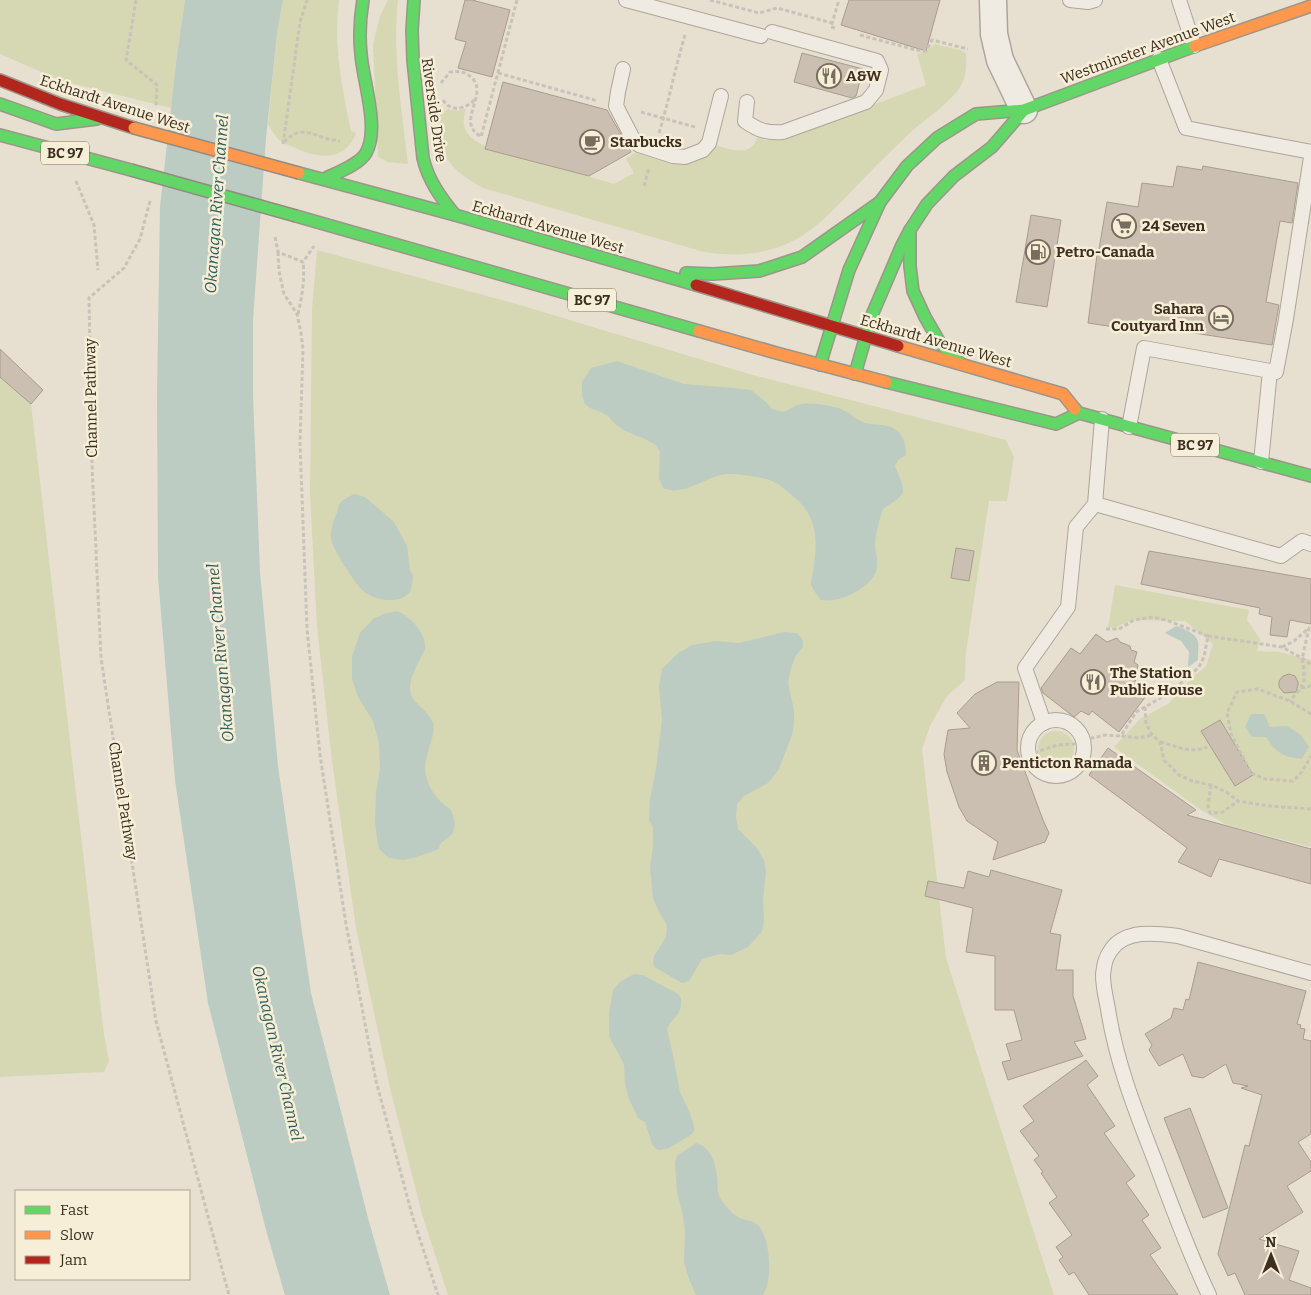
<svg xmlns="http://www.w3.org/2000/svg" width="1311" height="1295" font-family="Bitter,serif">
	<rect width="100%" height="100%" fill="#e7e0d1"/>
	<g fill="#d6d7b3">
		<polygon points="0,0 185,0 176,63 171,108 62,81 0,54"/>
		<path d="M283,0H339C333,45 342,87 351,131L356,133C345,162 318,159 293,147C289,145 283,143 279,140C275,136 271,129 268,124L277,33Z"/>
		<path d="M388,0H398C392,55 402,110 408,164L388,162L378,157L373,44L380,16Z"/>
		<path d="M935,44L963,51L966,54C967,68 966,79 958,90C945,107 925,119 910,133C888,153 868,174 848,195C831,212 815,230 793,241C765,255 735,257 704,252L483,188C467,179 447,167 442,147C440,137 439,126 438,116L448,109L456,111L466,109C459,129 468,137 485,146L614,184L634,173L626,159L636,152C664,161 695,176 715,145C729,149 751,158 757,138L765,140H779L926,85L917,54L926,51Z"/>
		<polygon points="317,250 520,305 749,374 1006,440 1014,457 1007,501 989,501 966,652 965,680 947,696 930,726 922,749 946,958 1054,1295 448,1295 422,1214 390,1088 356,928 332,761 317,626 310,494 312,309"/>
		<polygon points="0,377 31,404 104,1035 109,1061 104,1072 0,1077"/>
		<polygon points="1115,585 1249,610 1247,620 1260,639 1257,651 1279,652 1311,660 1311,847 1227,825 1201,810 1114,747 1140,719 1168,704 1192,678 1206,666 1213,644 1185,621 1133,620 1116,627 1108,628"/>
		<circle cx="1056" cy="749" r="18"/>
	</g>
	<g fill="#bcccc2">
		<polygon points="185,0 283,0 277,33 266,138 253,320 253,396 260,572 278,766 311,993 368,1218 390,1295 285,1295 266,1230 208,1003 175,780 158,577 157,395 160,207 176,63"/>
		<path d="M617,361L684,384L734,388L751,390L767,403L772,409L784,412C788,410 793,407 797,405C809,401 836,405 847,412C852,415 857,420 863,422C870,425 875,424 882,425C900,427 906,438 906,455L898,460L895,466C906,494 909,492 883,509C879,521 875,534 875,547C876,554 878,561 877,567C876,584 848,598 833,600C829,601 825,600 821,600C818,596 812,589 811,584C811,578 814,570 814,565C818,536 816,515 792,495C779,484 773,479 756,477C743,475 730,472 717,476C700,481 682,496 663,488L659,478L660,452L656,445L645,439L625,431L615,424L608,416L601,412L590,408L585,404L582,395V382L591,368Z"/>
		<path d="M354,494L365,497L394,522L407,546L410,571L413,574C412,580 413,588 409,593C398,605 374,600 363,591C355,583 332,549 331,538C330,529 334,521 337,512C338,510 338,507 339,505C342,499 349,497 354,494Z"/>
		<path d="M397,611C410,616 427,634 425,649C420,660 409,678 410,689C410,703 429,710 433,723C437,738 420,758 427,779C429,787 435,796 441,802C444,805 448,807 450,809C455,816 457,828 451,835C448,838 443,841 440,844L439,849L413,858L403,860L389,858L379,849L377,838L375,821L376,793L380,769L379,743L373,721L358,697L352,679V656L360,633L373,619L384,614Z"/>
		<path d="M1176,626C1181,627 1183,629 1188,631C1202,639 1198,645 1198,660L1188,667L1189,652L1181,641L1165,633Z"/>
		<polygon points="784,632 797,633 803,640 803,647 796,655 791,668 788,683 794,710 794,723 792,735 779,769 768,783 744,796 737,804 736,817 738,829 757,848 764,860 766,872 763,899 764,923 761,933 748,947 731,955 720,954 702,959 689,981 682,983 656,968 653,964 654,956 666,937 667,925 659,912 653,898 650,867 653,846 653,827 649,820 650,799 656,769 662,720 659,687 662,669 677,654 692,645 715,641 739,643"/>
		<path d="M1251,714H1264L1270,727L1287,726L1301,735L1309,747L1302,759C1283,757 1276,753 1266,737H1252L1245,727Z"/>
		<polygon points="634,974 643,975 678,994 681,998 681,1006 678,1014 670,1023 667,1029 673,1055 680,1092 689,1111 694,1126 694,1131 692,1134 669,1148 660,1150 656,1149 652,1144 645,1122 638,1118 629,1099 625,1084 624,1064 612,1042 609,1035 609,1013 613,990 620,982"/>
		<path d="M696,1143C711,1147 716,1164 717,1177C718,1183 717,1191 719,1196C723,1204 732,1214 740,1218C745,1220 751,1220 755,1223C771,1232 773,1281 763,1295H696L689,1279L684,1262L685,1232L683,1216L677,1192L675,1163L677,1156Z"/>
	</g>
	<g fill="#cbbfb2" stroke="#a89c90">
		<polygon points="465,0 472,0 510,10 492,77 458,68 466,42 455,39"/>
		<polygon points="849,0 940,0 926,51 841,25"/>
		<polygon points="802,53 863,69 856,96 852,98 794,82"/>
		<polygon points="503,82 607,110 631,152 589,176 485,149"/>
		<polygon points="1177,166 1202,170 1203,166 1298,183 1292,223 1280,221 1266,302 1279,305 1272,345 1135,324 1134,330 1088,323 1097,255 1098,255 1107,202 1138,207 1142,183 1173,187"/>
		<polygon points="1031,215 1061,220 1047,307 1016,302"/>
		<polygon points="0,349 43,390 31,404 0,377"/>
		<polygon points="956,548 974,551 969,581 951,578"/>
		<polygon points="1149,551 1311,579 1311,624 1290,620 1287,637 1270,635 1272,617 1259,614 1260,608 1141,584"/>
		<polygon points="1096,634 1107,642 1117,638 1120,642 1130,646 1131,650 1137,652 1134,662 1138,665 1135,682 1149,692 1119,732 1092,711 1089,715 1081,711 1074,717 1043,693 1041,688 1071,648 1080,654"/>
		<polygon points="1289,674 1295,676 1298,682 1298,685 1296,692 1284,693 1279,687 1279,681 1283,676"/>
		<polygon points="997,682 1019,682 1017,750 1043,820 1049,833 1045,842 993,860 998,842 967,821 959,807 947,772 944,754 948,730 970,728 957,713 975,694"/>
		<polygon points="1220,720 1253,775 1235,786 1201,731"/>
		<polygon points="1108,748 1196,810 1187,815 1311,849 1311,884 1219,859 1211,877 1178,862 1187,848 1089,775"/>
		<polygon points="991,870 1062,890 1050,933 1061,935 1056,970 1073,970 1073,996 1086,1039 1074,1042 1083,1056 1008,1080 1002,1062 1011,1060 1006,1044 1022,1040 1014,1010 995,1010 995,956 966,952 973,908 925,896 928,881 964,888 968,871 989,877"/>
		<polygon points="1198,962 1306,991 1297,1024 1301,1025 1300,1028 1305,1029 1303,1039 1311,1041 1311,1134 1298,1142 1311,1162 1311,1171 1287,1186 1303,1212 1259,1239 1299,1251 1289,1280 1311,1288 1311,1295 1245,1295 1235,1273 1228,1276 1218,1254 1245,1145 1249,1146 1262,1095 1241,1088 1248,1086 1233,1083 1226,1064 1203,1078 1192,1076 1183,1054 1159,1066 1149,1050 1152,1045 1145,1034 1171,1018 1174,1008 1183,1010 1186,999 1189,1000"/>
		<polygon points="1086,1060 1098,1076 1087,1085 1115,1126 1104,1133 1135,1176 1126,1183 1149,1215 1142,1220 1161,1248 1150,1255 1178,1295 1089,1295 1074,1272 1069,1275 1059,1260 1063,1257 1056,1247 1072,1235 1049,1203 1057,1197 1041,1173 1043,1172 1034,1160 1039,1156 1020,1131 1034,1121 1023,1106"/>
		<polygon points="1190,1108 1228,1208 1203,1218 1164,1118"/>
	</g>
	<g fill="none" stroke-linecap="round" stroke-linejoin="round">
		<defs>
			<g id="lane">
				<polyline points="626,0 761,36"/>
				<polyline points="1070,0 1088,2 1095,0"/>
				<polyline points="1179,0 1194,46"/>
				<polyline points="1159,59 1186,128 1311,152"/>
				<polyline points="623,69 618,92 616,106 632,137 639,145 673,156 685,157 703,150 709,143 721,96"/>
				<path d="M747,102L745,121C759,131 767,133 783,132L866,102L876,90L881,70L877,61L772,32"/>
				<polyline points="1270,371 1276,372 1286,319 1311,157"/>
				<polyline points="1129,427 1144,348 1270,371 1261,462"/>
				<polyline points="1095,504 1281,556 1302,541 1311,544"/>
				<circle cx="1056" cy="748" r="28"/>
				<polyline points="1044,723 1025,668 1068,607 1076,527 1095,504 1102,419"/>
				<path d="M1209,1295C1188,1251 1172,1206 1155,1161C1136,1112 1116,1062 1108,1009C1106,998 1103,987 1103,975C1104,966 1105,958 1111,950C1125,929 1156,933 1178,936L1311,973"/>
			</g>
			<polyline id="street" points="993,0 994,34 1000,60 1024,110"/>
			<g id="fast">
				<path d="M414,0L412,30L413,60L423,158C428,180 441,198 455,215"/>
				<polyline points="0,104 56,124 97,119"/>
				<polyline points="0,135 131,170"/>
				<polyline points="299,173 455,215 696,285"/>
				<path d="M324,179C336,173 359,165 366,153C380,128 363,82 361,54C359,36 360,18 363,0"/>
				<polyline points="296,216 699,331"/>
				<polyline points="910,230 910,266 913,291 925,317 940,343 960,363"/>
				<polyline points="686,273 713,274 759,271 802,257 880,202"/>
				<polyline points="820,365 849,270 880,202 907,166 937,138 976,114 1024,110 1195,46"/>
				<polyline points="855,374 872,315 902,245 910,230 927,204 954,176 992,147 1024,110"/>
				<polyline points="886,382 1056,424 1079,413"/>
				<polyline points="1075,409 1079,413 1311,476"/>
			</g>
			<g id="slow">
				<polyline points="1195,46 1311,6"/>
				<polyline points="699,331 780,354 886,382"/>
				<polyline points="898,346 1063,394 1075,409"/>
			</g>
			<g id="jam">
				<polyline points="0,80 60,104 134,128"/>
				<polyline points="696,285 898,346"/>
			</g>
		</defs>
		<use href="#lane" stroke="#ada599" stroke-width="16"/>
		<use href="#street" stroke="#ada599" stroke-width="29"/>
		<use href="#fast" stroke="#9c958a" stroke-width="14"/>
		<use href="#slow" stroke="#9c958a" stroke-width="14"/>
		<use href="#jam" stroke="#9c958a" stroke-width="14"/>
		<g stroke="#c8c2b9" stroke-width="3" stroke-dasharray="4 2.5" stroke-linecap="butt">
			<polyline points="136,0 126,60 157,85 156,107"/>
			<polyline points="710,0 759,13 777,8 832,23"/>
			<polyline points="835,28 831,27 839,0"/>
			<polyline points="860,35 916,50 926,51 932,40 968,49"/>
			<polyline points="498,73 598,101"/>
			<path d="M441,83L450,72C459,71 465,71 472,78C485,91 468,110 471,125C473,131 476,133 481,137L517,0"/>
			<path d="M443,100C451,113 467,109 475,99"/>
			<polyline points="641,112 695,127"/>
			<path d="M659,133C669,101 675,68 685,35"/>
			<path d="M284,142C298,127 308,132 324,138C329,140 335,140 340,141"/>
			<polyline points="283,144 300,22 307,0"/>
			<polyline points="76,181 94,225 98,270"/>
			<polyline points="644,186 649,168"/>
			<polyline points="150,201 140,239 124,268 89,298 92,465 101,658 156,1021 229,1295"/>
			<polyline points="275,237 278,252 303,262 314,246"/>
			<polyline points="278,252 279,271 284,294 297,314 301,333 303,349 300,443 307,629 320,755 346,924 376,1081 413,1218 438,1295"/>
			<path d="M298,314C302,297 305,279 303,262"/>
			<polyline points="1106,629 1119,629 1134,620 1153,617 1166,620 1208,636 1204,657 1199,667 1178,686 1162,697 1145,707 1146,723 1152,735 1160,742 1164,760 1179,775 1192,781 1211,785 1228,793 1238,801 1268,806 1311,809"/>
			<polyline points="1208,636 1282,647 1307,661 1311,665"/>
			<polyline points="1282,647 1294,641 1309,628 1302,659 1304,671 1304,680 1301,688 1290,701"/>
			<polyline points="1301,688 1311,686"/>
			<polyline points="1145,707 1136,712 1121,736 1139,738 1151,735"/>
			<polyline points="1311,714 1290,701 1258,689 1237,692 1227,713 1231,734 1251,773 1265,779 1293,781 1301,773 1311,756"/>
			<path d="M1160,742C1177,746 1189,754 1207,747"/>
			<polyline points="1028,755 1057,745 1074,744 1083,740 1106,735 1121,736"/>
			<polyline points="1211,785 1208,806 1210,813 1223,812 1238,801"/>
		</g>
		<use href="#lane" stroke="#efebe3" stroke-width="14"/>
		<use href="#street" stroke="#efebe3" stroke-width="26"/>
		<use href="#fast" stroke="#63d668" stroke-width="11"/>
		<use href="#slow" stroke="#ff974d" stroke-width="11"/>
		<use href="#jam" stroke="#b3261e" stroke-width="11"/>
		<defs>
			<polyline id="fast-bridge" points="131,170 296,216"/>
			<polyline id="slow-bridge" points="134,128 299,173"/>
		</defs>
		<use href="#fast-bridge" stroke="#928b80" stroke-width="14" stroke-linecap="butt"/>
		<use href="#slow-bridge" stroke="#928b80" stroke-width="14" stroke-linecap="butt"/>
		<use href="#fast-bridge" stroke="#63d668" stroke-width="11"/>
		<use href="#slow-bridge" stroke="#ff974d" stroke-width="11"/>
	</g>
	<defs>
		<symbol id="restaurant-ring" viewBox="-11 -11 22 22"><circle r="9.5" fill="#f7eed8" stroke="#786c5e" stroke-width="1.5"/><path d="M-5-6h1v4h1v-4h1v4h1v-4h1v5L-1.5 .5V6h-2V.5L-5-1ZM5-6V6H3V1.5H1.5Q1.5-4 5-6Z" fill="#786c5e"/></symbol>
		<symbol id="cafe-ring" viewBox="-11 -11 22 22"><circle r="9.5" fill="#f7eed8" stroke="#786c5e" stroke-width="1.5"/><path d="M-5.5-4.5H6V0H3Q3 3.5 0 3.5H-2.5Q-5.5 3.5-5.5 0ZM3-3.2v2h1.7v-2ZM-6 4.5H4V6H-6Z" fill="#786c5e"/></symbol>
		<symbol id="supermarket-ring" viewBox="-11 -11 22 22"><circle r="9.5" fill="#f7eed8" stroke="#786c5e" stroke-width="1.5"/><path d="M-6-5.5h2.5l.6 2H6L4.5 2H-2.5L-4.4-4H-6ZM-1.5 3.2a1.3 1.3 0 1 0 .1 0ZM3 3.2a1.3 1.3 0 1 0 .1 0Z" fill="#786c5e"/></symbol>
		<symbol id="fuel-ring" viewBox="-11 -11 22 22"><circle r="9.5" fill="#f7eed8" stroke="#786c5e" stroke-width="1.5"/><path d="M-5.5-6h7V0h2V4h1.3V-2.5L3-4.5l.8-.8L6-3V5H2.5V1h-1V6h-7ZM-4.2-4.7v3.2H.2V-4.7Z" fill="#786c5e"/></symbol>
		<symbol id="hotel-ring" viewBox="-11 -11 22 22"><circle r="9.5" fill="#f7eed8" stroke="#786c5e" stroke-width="1.5"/><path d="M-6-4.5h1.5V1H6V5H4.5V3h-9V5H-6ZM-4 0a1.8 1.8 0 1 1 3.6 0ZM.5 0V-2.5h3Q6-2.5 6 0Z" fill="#786c5e"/></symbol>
		<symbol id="building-ring" viewBox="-11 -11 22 22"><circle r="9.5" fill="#f7eed8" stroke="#786c5e" stroke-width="1.5"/><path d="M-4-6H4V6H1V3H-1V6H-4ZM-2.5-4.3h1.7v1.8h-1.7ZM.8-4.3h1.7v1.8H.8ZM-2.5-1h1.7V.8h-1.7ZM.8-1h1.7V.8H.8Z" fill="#786c5e"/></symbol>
	</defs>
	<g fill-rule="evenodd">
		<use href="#restaurant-ring" x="815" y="62" width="28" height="28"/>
		<use href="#cafe-ring" x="578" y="128" width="28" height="28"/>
		<use href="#supermarket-ring" x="1110" y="212" width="28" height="28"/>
		<use href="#fuel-ring" x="1024" y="238" width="28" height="28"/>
		<use href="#hotel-ring" x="1207" y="304" width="28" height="28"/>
		<use href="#restaurant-ring" x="1079" y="668" width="28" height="28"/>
		<use href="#building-ring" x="970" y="749" width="28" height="28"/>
	</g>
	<g text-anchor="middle" stroke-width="5" stroke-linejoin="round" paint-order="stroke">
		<g fill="#f7eed8" stroke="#756857" stroke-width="1">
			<rect x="41" y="141.5" width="48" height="23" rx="4"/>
			<rect x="568" y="288.5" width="48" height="23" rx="4"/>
			<rect x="1171" y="433.5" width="48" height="23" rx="4"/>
		</g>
		<g font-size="14" font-weight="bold" fill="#3d2e20">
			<text x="65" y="158">BC 97</text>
			<text x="592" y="305">BC 97</text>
			<text x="1195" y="450">BC 97</text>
		</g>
		<g font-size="15" fill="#3d2e20" stroke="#f7eed8">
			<text transform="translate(1148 48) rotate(-20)" y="5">Westminster Avenue West</text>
			<text transform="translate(115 104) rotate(18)" y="5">Eckhardt Avenue West</text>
			<text transform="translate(434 110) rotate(82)" y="5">Riverside Drive</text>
			<text transform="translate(548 227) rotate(16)" y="5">Eckhardt Avenue West</text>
			<text transform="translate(936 341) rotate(16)" y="5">Eckhardt Avenue West</text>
			<text transform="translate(91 398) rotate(-91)" y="5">Channel Pathway</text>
			<text transform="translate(123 801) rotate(81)" y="5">Channel Pathway</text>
		</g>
		<g font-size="15" font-weight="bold" fill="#3d2e20" stroke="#f7eed8" text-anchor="start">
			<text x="846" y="81">A&amp;W</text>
			<text x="610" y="147">Starbucks</text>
			<text x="1142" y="231">24 Seven</text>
			<text x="1056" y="257">Petro-Canada</text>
			<text x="1204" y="314" text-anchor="end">Sahara<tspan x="1204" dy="17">Coutyard Inn</tspan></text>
			<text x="1110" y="678">The Station<tspan x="1110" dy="17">Public House</tspan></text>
			<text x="1002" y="768">Penticton Ramada</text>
		</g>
		<g font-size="16" font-style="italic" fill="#2f5d5a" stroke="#f7eed8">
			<text transform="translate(216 204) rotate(-86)" y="6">Okanagan River Channel</text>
			<text transform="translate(220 653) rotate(-95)" y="6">Okanagan River Channel</text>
			<text transform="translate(278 1053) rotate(77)" y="6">Okanagan River Channel</text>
		</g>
	</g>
	<rect x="15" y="1190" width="175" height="90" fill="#f7eed8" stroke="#ada18e"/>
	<rect x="25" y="1206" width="25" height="8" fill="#63d668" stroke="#ada18e"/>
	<text x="60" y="1215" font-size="15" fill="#3d2e20">Fast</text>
	<rect x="25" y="1231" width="25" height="8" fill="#ff974d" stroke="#ada18e"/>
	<text x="60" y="1240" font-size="15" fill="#3d2e20">Slow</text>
	<rect x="25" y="1256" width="25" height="8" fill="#b3261e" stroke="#ada18e"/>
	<text x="60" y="1265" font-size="15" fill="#3d2e20">Jam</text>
	<g transform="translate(1271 1255)" stroke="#f7eed8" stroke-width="4" paint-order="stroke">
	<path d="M0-4L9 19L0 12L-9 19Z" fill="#3d2e20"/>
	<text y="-8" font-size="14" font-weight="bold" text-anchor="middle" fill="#3d2e20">N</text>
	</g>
</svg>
